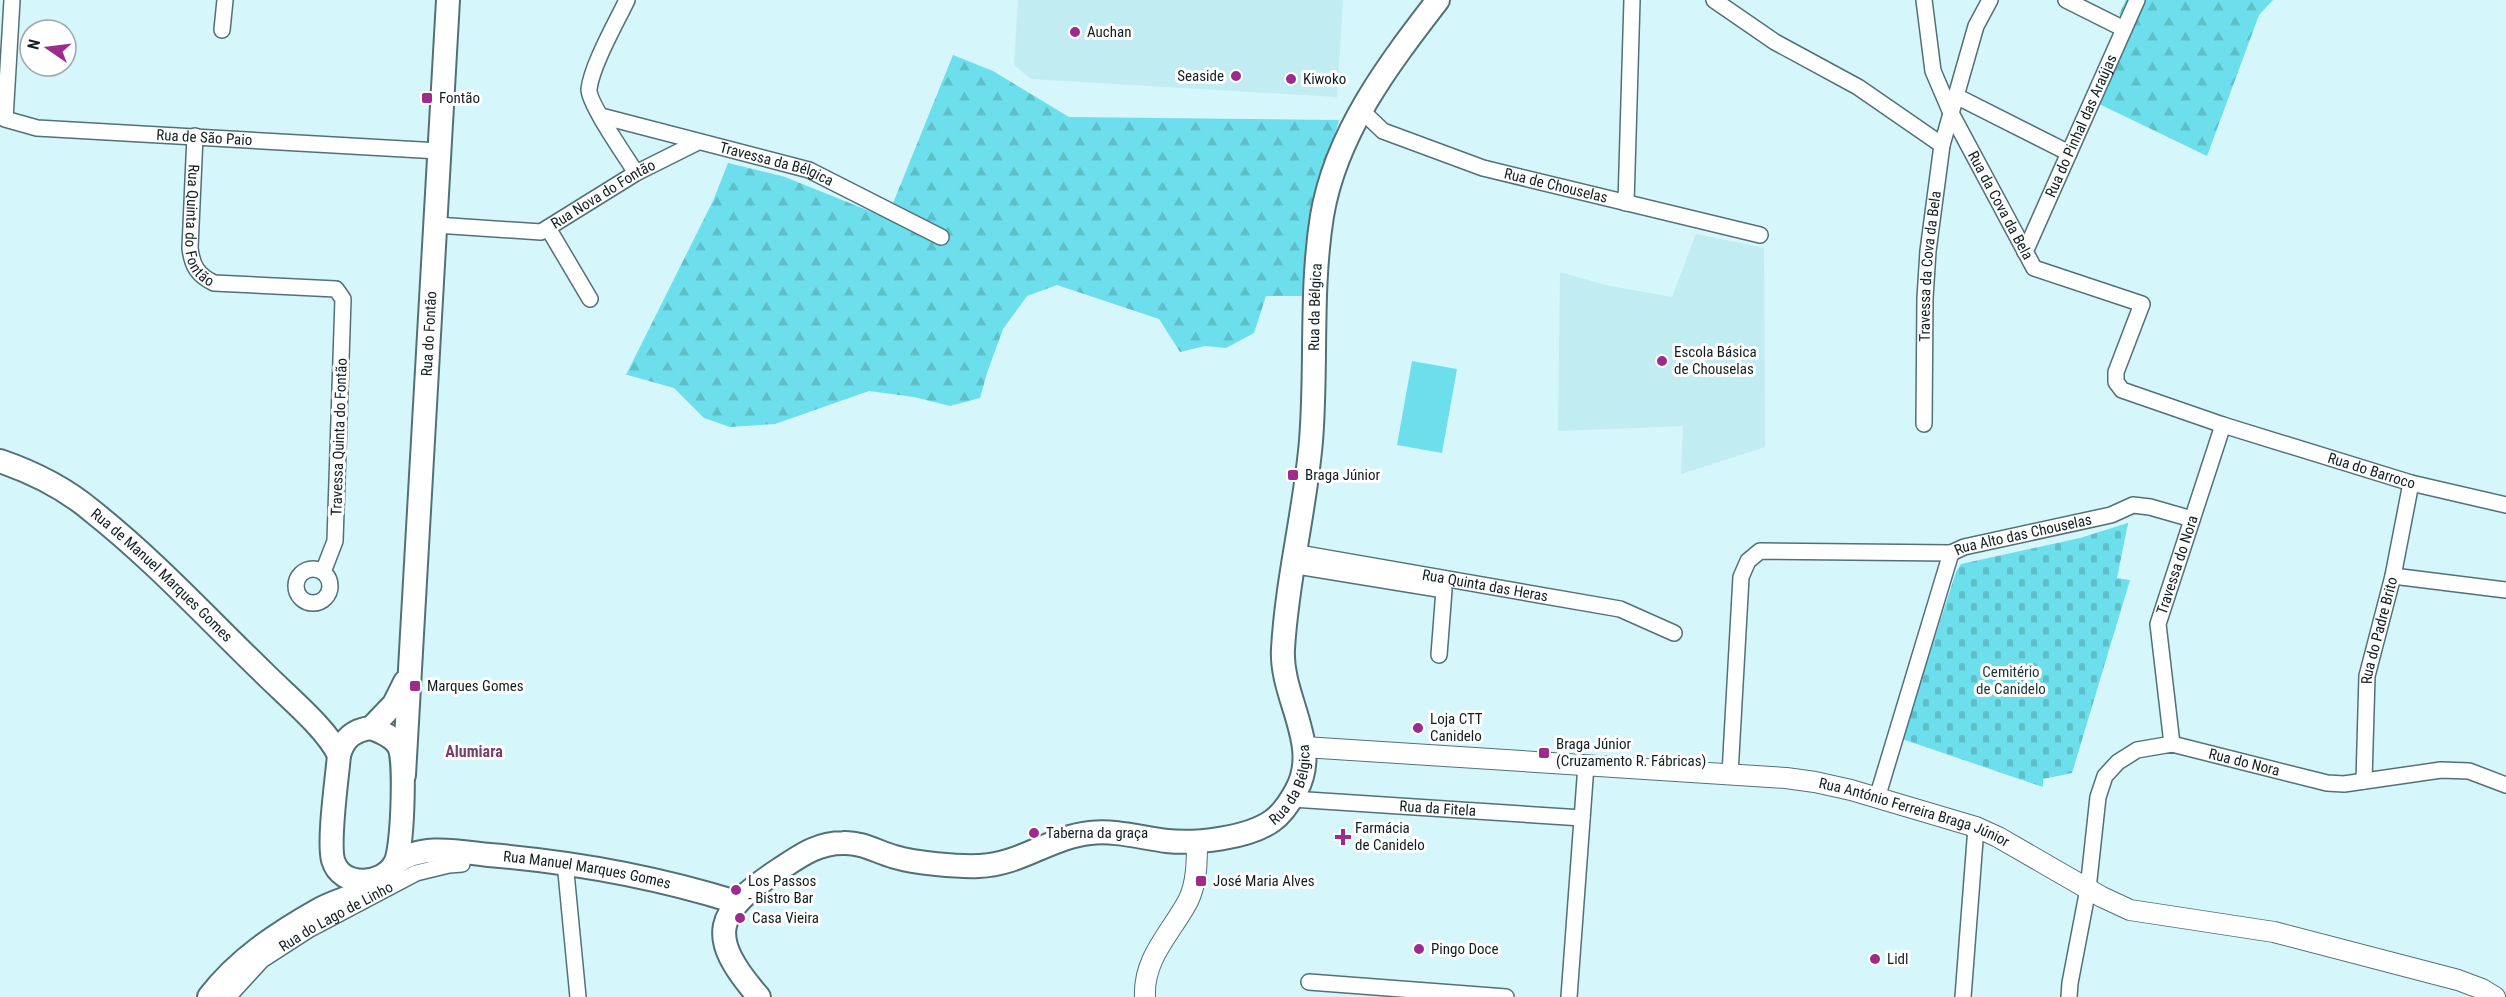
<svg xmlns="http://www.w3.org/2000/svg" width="2506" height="997" font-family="'Roboto Condensed',sans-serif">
	<defs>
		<pattern id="forest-firs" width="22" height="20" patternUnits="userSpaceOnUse" patternTransform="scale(1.5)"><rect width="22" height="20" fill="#6ddfec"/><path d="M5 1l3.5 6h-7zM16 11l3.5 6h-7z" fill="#5dbfca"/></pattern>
		<pattern id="cemetery-stones" width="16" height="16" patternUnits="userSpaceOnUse" patternTransform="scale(1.5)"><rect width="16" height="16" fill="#6ddfec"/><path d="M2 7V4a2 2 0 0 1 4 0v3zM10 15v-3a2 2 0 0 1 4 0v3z" fill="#5dbfca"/></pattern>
	</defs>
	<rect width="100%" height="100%" fill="#d5f6fa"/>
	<g fill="#c1ecf1">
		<polygon points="1018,0 1343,0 1337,97 1031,79 1014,65"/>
		<polygon points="1696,234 1764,248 1765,447 1681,474 1683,426 1558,431 1560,272 1605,285 1672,297"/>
	</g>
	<g fill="url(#forest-firs)">
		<polygon points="2126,0 2273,0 2259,15 2207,156 2095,102 2134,21 2119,14"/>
		<polygon points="953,55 993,71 1069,117 1339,120 1323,175 1306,296 1266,296 1254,333 1226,348 1205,346 1180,352 1159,319 1057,285 1027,296 1003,329 987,373 980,398 950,406 914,397 869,391 775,424 730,427 704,418 674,388 624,374 626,375 713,201 728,163 785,177 887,218"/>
	</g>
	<polygon fill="url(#cemetery-stones)" points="2128,523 2117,578 2130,580 2072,773 2043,779 2043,787 1902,739 1956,572 1961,564 2080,538"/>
	<polygon fill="#6ddfec" points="1412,361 1457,369 1442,453 1397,445"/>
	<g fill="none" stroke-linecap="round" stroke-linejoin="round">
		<defs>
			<g id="minor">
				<path id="s1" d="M12,0L5,119L37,128L439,151"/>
				<path d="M627,0C616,23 592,65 589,89C588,103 627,158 636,173"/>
				<polyline points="1714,0 1775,42 1858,87 1942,145"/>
				<path id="s2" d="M1924,0L1933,71L1951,113L2034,268L2142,304L2116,372V382L2122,390L2223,425L2411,483L2506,505"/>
				<polyline points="2066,0 2124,29"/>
				<polyline points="222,30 225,0"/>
				<polyline points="1956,96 2069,153"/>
				<path id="s3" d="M1361,110L1383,131L1483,168L1760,235"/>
				<path id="s4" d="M601,116L809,170L941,237"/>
				<path id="s5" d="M195,136L190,248C192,265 197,275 214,283L336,289L343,299L335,541L323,572"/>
				<polyline points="1626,203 1632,0"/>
				<path id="s6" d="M436,225L541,232L636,173L696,143"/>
				<polyline points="548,228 590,299"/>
				<path id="s7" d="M2025,252L2137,0"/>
				<path id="s8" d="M1924,424L1925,298L1928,251L1942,145L1976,26L1990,0"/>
				<path id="s9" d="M1293,552L1620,609L1674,633"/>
				<polyline points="1291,565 1444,590 1439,655"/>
				<circle cx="313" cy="586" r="17"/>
				<polyline points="2393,576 2506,590"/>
				<path id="s10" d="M2172,744L2158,624L2223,425"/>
				<path id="s11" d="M1730,774L1741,577L1748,561L1760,551L1951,553L1964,547L2111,515L2133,505L2150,507L2192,519"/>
				<path id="s12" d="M2364,781L2367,676L2393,576L2411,483"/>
				<polyline points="1877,798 1951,553"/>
				<path id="s13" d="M1292,799L1582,818"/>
				<polyline points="565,862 578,997"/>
				<polyline points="1309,982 1506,997"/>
				<path id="s14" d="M228,997L262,960L310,929L416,873L449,865L462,864"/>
				<polyline points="1569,997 1586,765"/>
				<polyline points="1963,997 1976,827"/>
				<path id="s15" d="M2069,997L2070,983L2088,889L2098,797L2105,776L2118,762L2137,750L2172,744L2327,783L2344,784L2441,770L2469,771L2506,785"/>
			</g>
			<g id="tertiary">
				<path id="s16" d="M1304,747L1786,778L1815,782L1851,790L1976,827L1998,837L2102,897L2130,910L2274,932L2458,980L2482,989L2495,997"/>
				<path d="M1145,997C1143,958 1171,933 1188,901C1197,883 1197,861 1197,841"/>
			</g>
			<g id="secondary">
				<path id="s17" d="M0,461C32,472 66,489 92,511C154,560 208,619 265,674C287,696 326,728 339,755"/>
				<path d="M371,728C382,732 396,738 400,749C405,765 403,850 395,863C383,886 341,888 333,860C328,840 337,779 339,755C344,738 354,730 371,728Z"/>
				<polyline points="371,728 394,704 405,682"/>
				<path id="s18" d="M404,775L448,0"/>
				<path id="s19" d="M396,863C422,843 460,852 489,855C573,862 656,877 736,902"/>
				<path d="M209,997C238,959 279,932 320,909C339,899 361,895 379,882"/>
				<path id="s20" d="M759,997C705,935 715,912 780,869C800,856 817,843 843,843C862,842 877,852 895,857C915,863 958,867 979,866C1019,865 1051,837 1090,833C1116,830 1142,838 1167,841C1196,844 1248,838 1272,821C1282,814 1290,802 1296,791C1322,745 1280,697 1283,649C1287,578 1305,511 1311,441C1317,366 1310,291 1322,216C1336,133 1388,65 1438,0"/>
			</g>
		</defs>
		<use href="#minor" stroke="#537174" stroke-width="18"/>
		<use href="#tertiary" stroke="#537174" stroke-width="22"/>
		<use href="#secondary" stroke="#537174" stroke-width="26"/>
		<use href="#minor" stroke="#fff" stroke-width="15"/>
		<use href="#tertiary" stroke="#fff" stroke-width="20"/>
		<use href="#secondary" stroke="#fff" stroke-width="22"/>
	</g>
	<g fill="#9b2c8b" stroke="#fff" stroke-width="2">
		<circle cx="1075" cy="32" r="6"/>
		<circle cx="1236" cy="76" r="6"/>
		<circle cx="1291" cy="79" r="6"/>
		<rect x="421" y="92" width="12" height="12" rx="3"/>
		<circle cx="1662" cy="361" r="6"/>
		<rect x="1287" y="469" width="12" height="12" rx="3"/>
		<rect x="409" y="680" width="12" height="12" rx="3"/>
		<circle cx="1418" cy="728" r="6"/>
		<rect x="1538" y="747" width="12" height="12" rx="3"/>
		<circle cx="1034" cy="833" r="6"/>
		<path d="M1340 828h6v6h6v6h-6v6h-6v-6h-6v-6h6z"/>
		<rect x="1195" y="875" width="12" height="12" rx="3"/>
		<circle cx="736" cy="890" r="6"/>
		<circle cx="740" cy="918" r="6"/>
		<circle cx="1419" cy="949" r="6"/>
		<circle cx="1875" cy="959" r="6"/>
	</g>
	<g text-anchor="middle" stroke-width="6" stroke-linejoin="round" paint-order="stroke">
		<g font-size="15" fill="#121e20" stroke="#fff" text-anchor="start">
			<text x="1087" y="37">Auchan</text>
			<text x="1224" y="81" text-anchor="end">Seaside</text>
			<text x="1303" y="84">Kiwoko</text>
			<text x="439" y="103">Fontão</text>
			<text x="1674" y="357">Escola Básica<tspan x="1674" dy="17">de Chouselas</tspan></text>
			<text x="1305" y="480">Braga Júnior</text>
			<text x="427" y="691">Marques Gomes</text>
			<text x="1430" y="724">Loja CTT<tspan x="1430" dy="17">Canidelo</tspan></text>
			<text x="1556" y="749">Braga Júnior<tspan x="1556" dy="17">(Cruzamento R. Fábricas)</tspan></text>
			<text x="1355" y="833">Farmácia<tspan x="1355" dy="17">de Canidelo</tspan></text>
			<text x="1046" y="838">Taberna da graça</text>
			<text x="748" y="886">Los Passos<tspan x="748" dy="17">- Bistro Bar</tspan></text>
			<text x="1213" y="886">José Maria Alves</text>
			<text x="752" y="923">Casa Vieira</text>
			<text x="1431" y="954">Pingo Doce</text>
			<text x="1887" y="964">Lidl</text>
		</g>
		<g font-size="15" fill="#121e20" stroke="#fff">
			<text dy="5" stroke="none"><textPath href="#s7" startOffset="138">Rua do Pinhal das Araújas</textPath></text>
			<text dy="5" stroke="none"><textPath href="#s1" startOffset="320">Rua de São Paio</textPath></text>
			<text dy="5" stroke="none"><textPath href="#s4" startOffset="182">Travessa da Bélgica</textPath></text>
			<text dy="5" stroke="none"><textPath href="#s3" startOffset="212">Rua de Chouselas</textPath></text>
			<text dy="5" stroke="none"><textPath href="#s6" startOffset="178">Rua Nova do Fontão</textPath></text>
			<text dy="5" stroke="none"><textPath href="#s2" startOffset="222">Rua da Cova da Bela</textPath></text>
			<text dy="5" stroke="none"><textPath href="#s5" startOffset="92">Rua Quinta do Fontão</textPath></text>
			<text dy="5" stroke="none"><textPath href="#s8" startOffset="158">Travessa da Cova da Bela</textPath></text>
			<text dy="5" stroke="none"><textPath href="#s20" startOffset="1202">Rua da Bélgica</textPath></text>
			<text dy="5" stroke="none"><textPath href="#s18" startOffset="442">Rua do Fontão</textPath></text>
			<text transform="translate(339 437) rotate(-88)" y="5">Travessa Quinta do Fontão</text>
			<text dy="5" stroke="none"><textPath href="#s2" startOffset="762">Rua do Barroco</textPath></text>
			<text dy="5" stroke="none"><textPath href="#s11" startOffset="496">Rua Alto das Chouselas</textPath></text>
			<text dy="5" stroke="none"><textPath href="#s10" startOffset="183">Travessa do Nora</textPath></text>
			<text dy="5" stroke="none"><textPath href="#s17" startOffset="200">Rua de Manuel Marques Gomes</textPath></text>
			<text dy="5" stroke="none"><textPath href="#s9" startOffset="195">Rua Quinta das Heras</textPath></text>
			<text dy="5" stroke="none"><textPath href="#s12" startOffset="152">Rua do Padre Brito</textPath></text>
			<text dy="5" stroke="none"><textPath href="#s15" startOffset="376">Rua do Nora</textPath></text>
			<text dy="5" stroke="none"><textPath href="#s20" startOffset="716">Rua da Bélgica</textPath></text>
			<text dy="5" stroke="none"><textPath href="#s13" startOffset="146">Rua da Fitela</textPath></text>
			<text dy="5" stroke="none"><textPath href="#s16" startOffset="616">Rua António Ferreira Braga Júnior</textPath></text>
			<text dy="5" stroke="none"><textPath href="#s19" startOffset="195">Rua Manuel Marques Gomes</textPath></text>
			<text dy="5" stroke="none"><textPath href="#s14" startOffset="136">Rua do Lago de Linho</textPath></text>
		</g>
		<g font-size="15" fill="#1e3436" stroke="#fff">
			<text x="2011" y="677">Cemitério<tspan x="2011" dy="17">de Canidelo</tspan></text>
		</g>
		<g font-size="16" font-weight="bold" fill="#783f6d" stroke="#fff">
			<text x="474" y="757">Alumiara</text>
		</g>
	</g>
	<g transform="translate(48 48) rotate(284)"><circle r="28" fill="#ffffff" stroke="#a0a5a6" stroke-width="1.5"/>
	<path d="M0-4.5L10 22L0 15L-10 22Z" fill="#9b2c8b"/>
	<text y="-9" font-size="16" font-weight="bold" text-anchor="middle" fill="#121e20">N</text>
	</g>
</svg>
